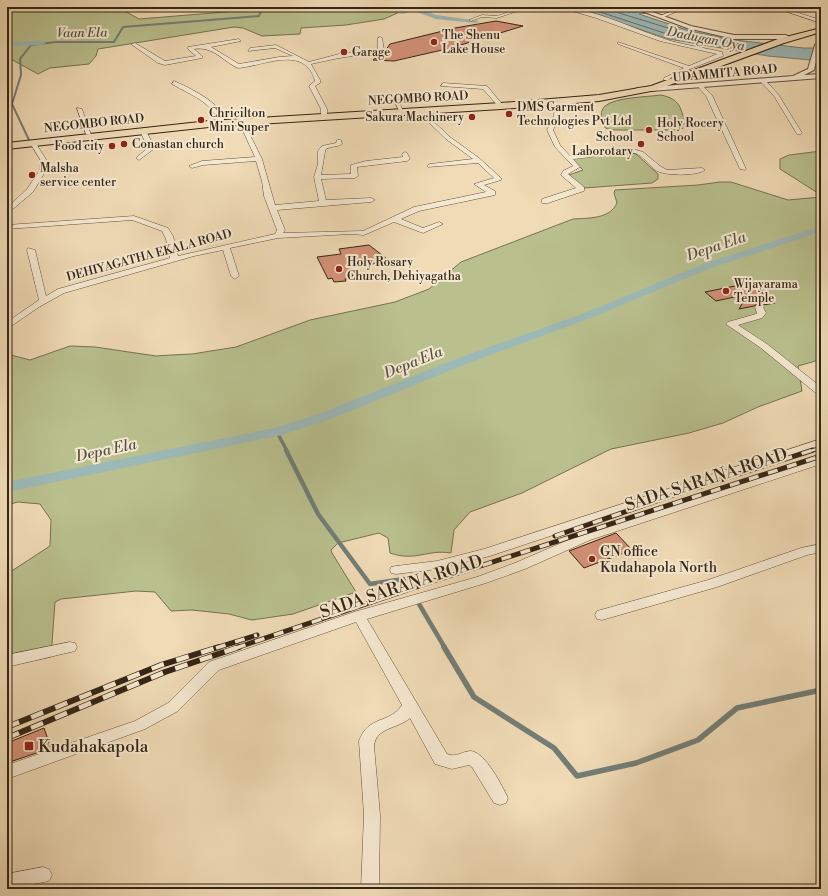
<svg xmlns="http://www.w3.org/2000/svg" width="828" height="896" font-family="'Libre Bodoni',serif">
	<rect width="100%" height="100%" fill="#f0dbb6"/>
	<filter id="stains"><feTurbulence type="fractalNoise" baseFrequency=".005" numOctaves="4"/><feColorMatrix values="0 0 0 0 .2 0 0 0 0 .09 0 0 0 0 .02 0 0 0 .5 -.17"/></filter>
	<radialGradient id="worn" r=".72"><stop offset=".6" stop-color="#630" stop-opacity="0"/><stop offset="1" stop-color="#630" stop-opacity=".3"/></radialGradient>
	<g fill="#b9c08e" stroke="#767252">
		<polygon points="7,7 118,7 139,19 287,7 411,7 384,19 346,25 301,28 300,34 262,36 243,28 234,27 98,49 96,56 89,64 50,68 38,74 7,57"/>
		<path d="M661,95C681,99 681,109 686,127L678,130H615L607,129L602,125C601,118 600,111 605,106C616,97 647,97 661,95Z"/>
		<polygon points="821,151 821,195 780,169 780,159 789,155"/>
		<polygon points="626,152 636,154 658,174 658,179 652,183 584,188 570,177 569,175 583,170 573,160 575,158"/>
		<path d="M720,182H731L788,200L821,197V361L819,360L798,366L802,391L758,407L723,423L689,433L611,449L522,493L470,512L454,530L451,553C428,549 415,562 390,553L388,538L379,533L338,543L331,550L332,553L356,592L293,614L252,620L229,614L192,610L171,611L155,592L136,591L61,599L55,602L51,657L7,666V574L50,546L51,520L40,504L18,502L7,505V354L30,360L70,346L95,347L156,356L171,355L192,354L236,347L310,320L395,302L429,289L461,262L573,219C589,218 610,219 617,203L614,193L615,190L698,185Z"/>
	</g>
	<path fill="#9db9b7" stroke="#737e77" d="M572,7H618C630,18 655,7 670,7L663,11L639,14L687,30L727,39L803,48H821V58L811,60L768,56L669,39Z"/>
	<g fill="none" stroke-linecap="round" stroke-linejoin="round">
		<polyline stroke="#686f66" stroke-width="1" points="585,7 670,35 690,39 692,37 691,35 619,13 616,11 615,7"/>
		<g stroke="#737e77" stroke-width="2">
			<polyline points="29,140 12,104 21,75 20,59 31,45 56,42 114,42 123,27 259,16 261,11 307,8 393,10"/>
			<polyline points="34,149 41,160 40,173"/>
		</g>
		<polyline stroke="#737e77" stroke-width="3.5" points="277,432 287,451"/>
		<g stroke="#737e77" stroke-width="4.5">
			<polyline points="286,450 318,514 370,584 404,579"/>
			<polyline points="419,604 445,648"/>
		</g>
		<polyline stroke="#737e77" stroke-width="5.5" points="444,647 474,697 554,748 577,776 636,763 698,740 737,708 821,690"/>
		<g fill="#9db9b7" fill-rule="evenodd">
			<polygon points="388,7 402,10 424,7 419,9 436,15 479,21 476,23 436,19 414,11 402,14 391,11"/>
			<polygon points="7,42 43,41 46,43 43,45 7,46"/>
			<polygon points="821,226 821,232 711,268 593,317 461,366 331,419 282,435 7,492 7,482 274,428 321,413 453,360 585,313 703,264"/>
		</g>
	</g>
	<g fill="#d49177" stroke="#342516">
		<polygon points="496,21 523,26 451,48 394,61 373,60 385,51 390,44 455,28"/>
		<polygon points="369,245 387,259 378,261 379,263 354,267 358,275 352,275 354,278 345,279 346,281 334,282 332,278 328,279 317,257 341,254 339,249"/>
		<polygon points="750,283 775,303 763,305 758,303 754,306 739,309 748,294 716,301 705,292"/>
		<polygon points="616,533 632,550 584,568 569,551"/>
		<polygon points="44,728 51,748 7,763 7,743"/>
	</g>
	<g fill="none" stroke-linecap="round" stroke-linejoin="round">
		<defs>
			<g id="minor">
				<polygon points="523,7 529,7 497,18 482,17 471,21 469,20 482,15 497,16"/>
				<path d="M559,7C589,7 632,28 662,38C681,45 702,47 722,52L723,56L675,75L668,80H664V78L684,68L618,44V42L689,66L717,54L660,41L596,18Z"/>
				<polygon points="681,7 687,7 664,17 660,16"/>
				<polygon points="773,7 779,7 821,20 821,23"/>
				<path d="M380,37L382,38L384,50L381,52L339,58L311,64L320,80V83L315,86L327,109V114L324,116L321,114V109L309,86L315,81C305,44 264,66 238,68C222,61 214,46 194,49L202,56V58L165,65L158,63L131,44L135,43L165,61L196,56L188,49V47L239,39L241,41L211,47L239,64L279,57L293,56L275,48L248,51L250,48L276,45L309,62L339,54L378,50V38Z"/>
				<polygon points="761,80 765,80 778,94 802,133 801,134 797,134 774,96 761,82"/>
				<path d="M174,81C188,87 226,105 224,122H220C207,99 194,97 172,84Z"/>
				<polygon points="443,83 487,86 502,104 497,105 483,89 441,86"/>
				<polygon points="699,86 703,86 712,95 746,169 745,170 740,169 706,96 699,88"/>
				<polygon points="393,97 397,97 403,111 399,111"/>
				<path d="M558,100L561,102L560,116L553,130L560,145L570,156L633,149L643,152L660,166L667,170L702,168L705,170C697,176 667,176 657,171C649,166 644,156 635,153C627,151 585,158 573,159L580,167L568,174L584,187V191L548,203H542V199L576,188L561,175L563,171L573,166L555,147L547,130L554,116L555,102Z"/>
				<polygon points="77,108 82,109 91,135 86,134"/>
				<path d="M420,109L450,137L479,158L501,178V180L484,185L495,191V195L419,211L401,219L423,228L439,222L443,224L423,233L394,222L364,235L351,234L278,238L230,248L239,276L235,279L231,276L223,250L194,256L64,293L39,307L7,329V322L39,300L27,250L28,248L35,250L46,296L58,289L170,258L166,239L162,231L132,220L7,229V225L134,216L168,228L173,236L178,256L275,234L277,230L264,196L262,181L256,161L203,165L192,168L189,166L202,161L255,157L237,118L242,119L262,159L275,205L319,201L314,177L318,164V151L322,146L336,143L337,140H341L342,144C338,147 331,146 326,149C325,149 322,171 321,175L351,174V165L366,161L403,157L402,154L405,152L407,153L410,159L407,161L357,167L358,176L355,178L321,179L326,200L371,198L375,200L371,202L277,210L285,230L283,233L363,231L414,207L486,192L474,184L494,178L478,163L428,167V165L430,164L473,159L446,139L418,112L417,111Z"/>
				<polygon points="143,129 146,131 155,148 139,160 136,158 137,157 148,148 140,131"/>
				<polygon points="33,141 35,142 47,161 48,167 33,192 7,214 7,208 27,189 42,167 41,161 30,143"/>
				<polygon points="759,304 762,305 766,313 762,318 738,325 767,344 821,387 821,395 817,394 761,348 726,324 728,322 756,314 757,313 755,307"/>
				<polygon points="821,439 821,446 490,556 437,569 396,574 391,573 390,570 391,567 396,566 437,561 484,549"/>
				<path d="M821,457V464L590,540L525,569L486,583L367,619L447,754C456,758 463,751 471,751C486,753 502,786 508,798L506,803L500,805L494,803L472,767L469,765L452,769L435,764L410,718C398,729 376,727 374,746L380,815L379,889H361L364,815L359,741C368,715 390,724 402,705L356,622L219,670L178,711L145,729L7,779V765L135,721L168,703L209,662L354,612L477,577L515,563L582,534Z"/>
				<polygon points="821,544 821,552 807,555 717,587 602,620 597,619 595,615 597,611 708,580 801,548"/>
				<polygon points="70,642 75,643 77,647 75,651 7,667 7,655"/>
				<polygon points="43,867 49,869 52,875 49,881 7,889 7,874"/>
			</g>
			<g id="tertiary">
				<polygon points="631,7 639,7 691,26 734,35 786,35 789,37 786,39 734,39 687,28"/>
				<polygon points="821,41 814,70 804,75 821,74 821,78 638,92 634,90 638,88 793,76 808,69 815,45"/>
			</g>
			<polygon id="trunk" points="821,28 821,32 784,43 656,90 599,101 501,109 209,127 7,149 7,143 209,121 501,103 599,95 651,86 778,39"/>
		</defs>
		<use href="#minor" stroke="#63523e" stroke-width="1"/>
		<use href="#tertiary" stroke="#63523e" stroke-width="2"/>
		<use href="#trunk" stroke="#342516" stroke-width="2"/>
		<use href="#minor" fill="#f5e8d0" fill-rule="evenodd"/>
		<use href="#tertiary" fill="#f5e8d0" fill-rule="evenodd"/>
		<use href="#trunk" fill="#f0dbb6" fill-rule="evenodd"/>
		<defs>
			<polyline id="rail-far2" points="810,451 821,448"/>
			<g id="rail-far1">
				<polyline points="555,536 668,497 813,450"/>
				<polyline points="216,648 257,635"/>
				<polyline points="236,648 434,581 821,456"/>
			</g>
			<g id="rail">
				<polyline points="7,727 161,665 219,647"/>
				<polyline points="7,738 165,672 239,647"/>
			</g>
		</defs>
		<use href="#rail-far2" stroke="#342516" stroke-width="4"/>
		<use href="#rail-far1" stroke="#342516" stroke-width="5"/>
		<use href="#rail" stroke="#342516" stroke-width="6"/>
		<use href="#rail-far2" stroke="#f5e8d0" stroke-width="2.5" stroke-dasharray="8" stroke-linecap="butt"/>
		<use href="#rail-far1" stroke="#f5e8d0" stroke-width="3.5" stroke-dasharray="10" stroke-linecap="butt"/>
		<use href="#rail" stroke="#f5e8d0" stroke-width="4.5" stroke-dasharray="13" stroke-linecap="butt"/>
	</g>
	<g fill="#8f2418" stroke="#f5e8d0" stroke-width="1.5">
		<circle cx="434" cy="42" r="4"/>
		<circle cx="344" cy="52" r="4"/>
		<circle cx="509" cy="114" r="4"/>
		<circle cx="472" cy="117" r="4"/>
		<circle cx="201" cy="120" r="4"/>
		<circle cx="649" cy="130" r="4"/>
		<circle cx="124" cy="144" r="4"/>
		<circle cx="641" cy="144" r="4"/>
		<circle cx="112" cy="146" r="4"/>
		<circle cx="32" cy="175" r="4"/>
		<circle cx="339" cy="269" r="4"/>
		<circle cx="726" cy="291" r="4"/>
		<circle cx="592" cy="559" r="4"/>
		<rect x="24" y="741" width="10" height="10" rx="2"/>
	</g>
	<g text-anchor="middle" stroke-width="4" stroke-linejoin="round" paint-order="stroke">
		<g font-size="12" fill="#342516" stroke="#f5e8d0" text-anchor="start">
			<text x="442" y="39">The Shenu<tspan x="442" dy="14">Lake House</tspan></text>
			<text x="352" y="56">Garage</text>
			<text x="517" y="111">DMS Garment<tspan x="517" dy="14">Technologies Pvt Ltd</tspan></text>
			<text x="209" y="117">Chricilton<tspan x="209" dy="14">Mini Super</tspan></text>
			<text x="464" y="121" text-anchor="end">Sakura Machinery</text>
			<text x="657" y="127">Holy Rocery<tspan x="657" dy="14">School</tspan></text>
			<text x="633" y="141" text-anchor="end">School<tspan x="633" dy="14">Laborotary</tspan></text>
			<text x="132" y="148">Conastan church</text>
			<text x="104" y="150" text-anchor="end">Food city</text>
			<text x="40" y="172">Malsha<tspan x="40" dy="14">service center</tspan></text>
			<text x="347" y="266">Holy Rosary<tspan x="347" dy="14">Church, Dehiyagatha</tspan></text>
			<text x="734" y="288">Wijayarama<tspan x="734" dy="14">Temple</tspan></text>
		</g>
		<g font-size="12" fill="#342516" stroke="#f5e8d0">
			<text transform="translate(725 73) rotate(-5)" y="4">UDAMMITA ROAD</text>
			<text transform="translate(418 98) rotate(-3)" y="4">NEGOMBO ROAD</text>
			<text transform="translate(94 123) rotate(-6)" y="4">NEGOMBO ROAD</text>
			<text transform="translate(149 255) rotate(-15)" y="4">DEHIYAGATHA EKALA ROAD</text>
		</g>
		<g font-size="13" font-style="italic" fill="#545146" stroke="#f5e8d0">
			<text transform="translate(82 32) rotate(-1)" y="5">Vaan Ela</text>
			<text transform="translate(706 38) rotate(11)" y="5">Dadugan Oya</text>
		</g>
		<g font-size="14" fill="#342516" stroke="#f5e8d0" text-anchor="start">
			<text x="600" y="556">GN office<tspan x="600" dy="16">Kudahapola North</tspan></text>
		</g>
		<g font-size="15" font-style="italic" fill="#545146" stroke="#f5e8d0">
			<text transform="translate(716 246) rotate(-19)" y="5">Depa Ela</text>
			<text transform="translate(413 362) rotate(-22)" y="5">Depa Ela</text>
			<text transform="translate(106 450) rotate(-12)" y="5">Depa Ela</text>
		</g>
		<g font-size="17" fill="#342516" stroke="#f5e8d0">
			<text transform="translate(706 479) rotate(-18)" y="6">SADA SARANA ROAD</text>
			<text transform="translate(401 586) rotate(-18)" y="6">SADA SARANA ROAD</text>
		</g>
		<g font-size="17" fill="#342516" stroke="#f5e8d0" text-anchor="start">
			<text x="38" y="752">Kudahakapola</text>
		</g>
	</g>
	<rect width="828" height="896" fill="none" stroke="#f0dbb6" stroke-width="24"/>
	<rect x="8" y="8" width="812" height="880" fill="none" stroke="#342516" stroke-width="2"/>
	<rect x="12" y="12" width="804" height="872" fill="none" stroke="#342516"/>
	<rect width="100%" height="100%" filter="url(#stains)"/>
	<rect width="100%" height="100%" fill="url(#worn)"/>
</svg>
